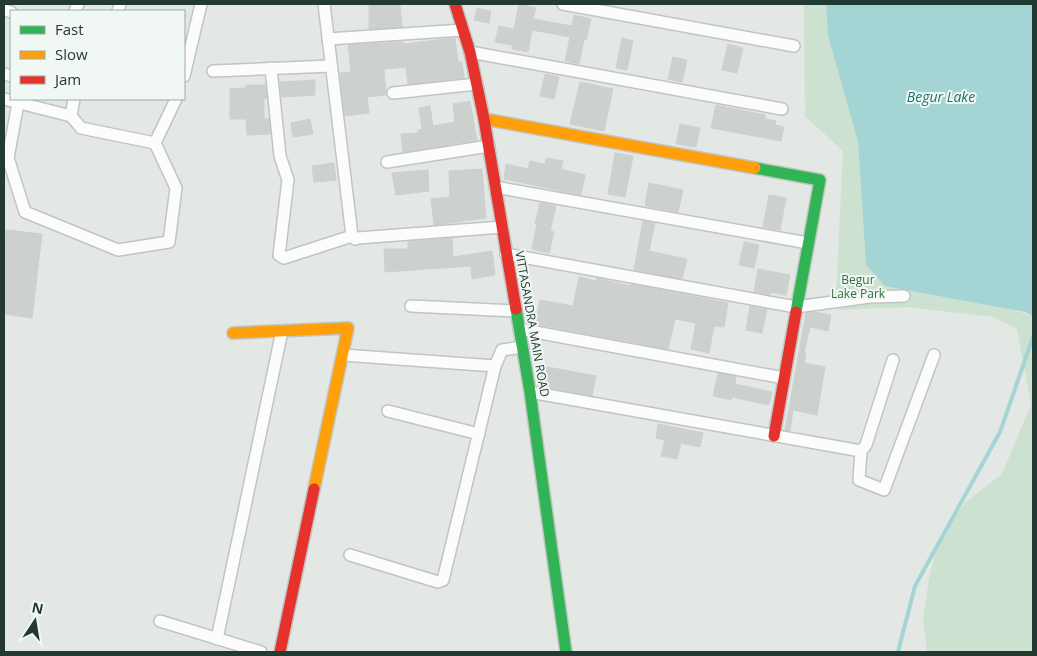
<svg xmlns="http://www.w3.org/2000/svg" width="1037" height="656" font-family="'Open Sans',sans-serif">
	<rect width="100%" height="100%" fill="#e3e8e5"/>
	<polygon fill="#cce1d0" points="804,4 826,4 828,36 858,142 866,265 1033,316 1033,652 927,652 923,620 929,578 936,550 953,518 967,501 1002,474 1031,404 1017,329 993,317 907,307 837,310 836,295 843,151 805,116"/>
	<polygon fill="#a5d4d5" points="826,4 1033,4 1033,316 1025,312 885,286 866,265 858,142 828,36"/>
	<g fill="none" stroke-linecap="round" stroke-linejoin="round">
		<polyline stroke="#a5d4d5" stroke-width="4" points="898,652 915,586 1000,432 1033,337"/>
	</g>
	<g fill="#ccd1ce" stroke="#ccd1ce">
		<polygon points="369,4 400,4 402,27 369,29"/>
		<polygon points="519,4 536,8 533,19 572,26 574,15 591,19 586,40 584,39 579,64 565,61 570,37 532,30 528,52 512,49 512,45 495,42 499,26 514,29"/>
		<polygon points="477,8 491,11 489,23 474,20"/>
		<polygon points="455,38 458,62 462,62 464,78 408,84 406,67 384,69 386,95 367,97 369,113 345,116 340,73 351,72 348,45 403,42 403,44"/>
		<polygon points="622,38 633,41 627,70 616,68"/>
		<polygon points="728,44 743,48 737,73 722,70"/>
		<polygon points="673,57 687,60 682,82 668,79"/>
		<polygon points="545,74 559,77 554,99 540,96"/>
		<polygon points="315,80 315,95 282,97 280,82"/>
		<polygon points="580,82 613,89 604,131 570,124"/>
		<polygon points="246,85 265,85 267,98 264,99 264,119 269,119 270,134 247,135 246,119 230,119 230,89 246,88"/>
		<polygon points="470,101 477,140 403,152 401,134 419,133 418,130 422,129 419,108 430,106 433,126 455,122 453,104"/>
		<polygon points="716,105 765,115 765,119 776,121 775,125 784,127 781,141 711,128"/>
		<polygon points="310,119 313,134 293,137 291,123"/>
		<polygon points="680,124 700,128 696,147 676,144"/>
		<polygon points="615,153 633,156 625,197 608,194"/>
		<polygon points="546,158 563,161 561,169 585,175 581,195 504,179 506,164 528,169 530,161 545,164"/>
		<polygon points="334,163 336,180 314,182 312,166"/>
		<polygon points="482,169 486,218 434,225 431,199 450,197 449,171"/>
		<polygon points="428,170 429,191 396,195 392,173"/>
		<polygon points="649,183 683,190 678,212 646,206 645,205"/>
		<polygon points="769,195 786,198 780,230 763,227"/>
		<polygon points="540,203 556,206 550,231 554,232 549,253 532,249 537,224 535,224"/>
		<polygon points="643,221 655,223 649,251 687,259 682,279 634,270"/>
		<polygon points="6,230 42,234 32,318 4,314 4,250"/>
		<polygon points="452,238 453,257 492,251 495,275 472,279 471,266 385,272 384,249 408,249 408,242"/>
		<polygon points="744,242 759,245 754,268 739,265"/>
		<polygon points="758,269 790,275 786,295 770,292 770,295 754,292"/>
		<polygon points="579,277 596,281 596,278 631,286 631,284 728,303 724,327 714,326 709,353 691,349 696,323 675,319 668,349 535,324 540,300 573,306"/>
		<polygon points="750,306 767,309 762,333 746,330"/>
		<polygon points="815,312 831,315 828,331 810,327 804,353 806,353 804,363 825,367 817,415 793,410 790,431 785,430 806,313"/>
		<polygon points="537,365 596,376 592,396 539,386"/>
		<polygon points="718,373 736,377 735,384 772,392 769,405 732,397 731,400 713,396"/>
		<polygon points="658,424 703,433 700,447 681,443 677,459 661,456 665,440 656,438"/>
	</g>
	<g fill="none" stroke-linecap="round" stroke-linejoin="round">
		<defs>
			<g id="street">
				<polyline points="324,4 352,236 355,239 358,238 502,227"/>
				<polyline points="563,4 794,46"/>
				<polyline points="4,10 11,12"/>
				<polyline points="75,11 78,4"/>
				<polyline points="118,11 120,4"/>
				<polyline points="328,39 463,30"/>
				<polyline points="470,52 782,109"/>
				<polyline points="271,68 280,156 288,180 279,255 284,258 352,236"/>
				<polyline points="213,71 331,66"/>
				<polyline points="4,74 11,76"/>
				<polyline points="184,76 201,4"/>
				<polyline points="393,93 477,84"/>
				<polyline points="4,99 71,116 74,99"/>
				<polyline points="18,103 8,158 25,212 118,250 169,242 176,188 155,143 176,99"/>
				<polyline points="71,116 81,128 155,143"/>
				<polyline points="387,162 489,146"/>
				<polyline points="495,187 808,243"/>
				<polyline points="506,254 796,307 870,297 904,296"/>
				<polyline points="411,306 515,311"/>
				<polyline points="519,329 784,378"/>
				<polyline points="343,355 495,366"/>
				<polyline points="530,392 861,451 866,445 893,360"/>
				<polyline points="388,411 479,434"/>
				<polyline points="861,451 859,480 884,490 934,355"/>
				<polyline points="350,555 438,582 443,580 495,366 502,350 522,347"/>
				<polyline points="160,621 261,652"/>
				<polyline points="217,639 282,331"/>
			</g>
			<g id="fast">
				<polyline points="755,168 820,180 796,312"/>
				<polyline points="516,309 530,392 566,652"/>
			</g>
			<g id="slow">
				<polyline points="484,119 755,168"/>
				<polyline points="233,333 348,328 314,489"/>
			</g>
			<g id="jam">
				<polyline points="455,4 470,52 484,119 516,309"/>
				<polyline points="774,436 796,312"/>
				<polyline points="280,652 314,489"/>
			</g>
		</defs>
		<use href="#street" stroke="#c0c5c2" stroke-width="14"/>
		<use href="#fast" stroke="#bfc6c2" stroke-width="14"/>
		<use href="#slow" stroke="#bfc6c2" stroke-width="14"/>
		<use href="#jam" stroke="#bfc6c2" stroke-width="14"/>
		<use href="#street" stroke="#fbfcfb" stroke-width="11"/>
		<use href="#fast" stroke="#30b455" stroke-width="11"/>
		<use href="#slow" stroke="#ff9f0a" stroke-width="11"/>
		<use href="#jam" stroke="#e5322d" stroke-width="11"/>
	</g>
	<g text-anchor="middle" stroke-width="4" stroke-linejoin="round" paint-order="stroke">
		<g font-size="12" fill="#2e6f3f" stroke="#f1f7f3">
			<text x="858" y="284">Begur<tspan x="858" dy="14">Lake Park</tspan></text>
		</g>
		<g font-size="12" fill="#223a31" stroke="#f1f7f3">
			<text transform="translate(532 324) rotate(80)" y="4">VITTASANDRA MAIN ROAD</text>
		</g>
		<g font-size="14" font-style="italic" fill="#1e6f73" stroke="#f1f7f3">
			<text x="941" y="102">Begur Lake</text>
		</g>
	</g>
	<rect width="1037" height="656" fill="none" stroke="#223a31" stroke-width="10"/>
	<rect x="10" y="10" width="175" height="90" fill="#f1f7f3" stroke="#9eaba5"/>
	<rect x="20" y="26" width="25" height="8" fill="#30b455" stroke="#9eaba5"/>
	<text x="55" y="35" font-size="15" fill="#223a31">Fast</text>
	<rect x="20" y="51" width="25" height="8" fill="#ff9f0a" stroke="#9eaba5"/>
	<text x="55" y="60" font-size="15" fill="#223a31">Slow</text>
	<rect x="20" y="76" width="25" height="8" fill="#e5322d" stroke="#9eaba5"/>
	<text x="55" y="85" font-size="15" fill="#223a31">Jam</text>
	<g transform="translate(35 621) rotate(12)" stroke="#f1f7f3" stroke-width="4" paint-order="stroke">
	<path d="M0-4L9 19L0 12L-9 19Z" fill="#223a31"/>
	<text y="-8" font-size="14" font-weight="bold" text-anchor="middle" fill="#223a31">N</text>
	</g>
</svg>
